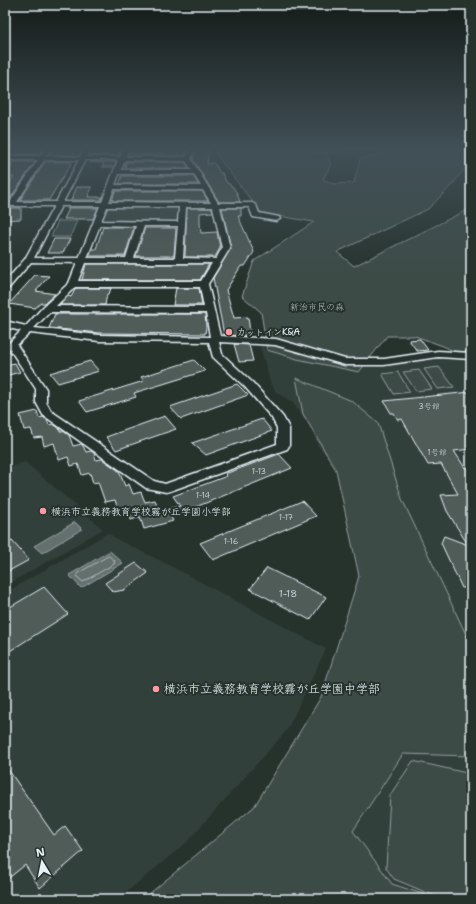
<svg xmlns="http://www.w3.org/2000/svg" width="476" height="904" font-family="'Shantell Sans','Klee One',sans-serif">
	<rect width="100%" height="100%" fill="#26332d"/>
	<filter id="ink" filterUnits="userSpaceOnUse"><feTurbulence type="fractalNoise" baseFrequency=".025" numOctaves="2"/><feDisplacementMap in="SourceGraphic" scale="8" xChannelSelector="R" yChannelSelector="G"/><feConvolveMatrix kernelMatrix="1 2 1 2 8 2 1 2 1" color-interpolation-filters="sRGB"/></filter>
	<g filter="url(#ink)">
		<g fill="#333f3a">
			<polygon points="259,343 348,365 433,356 471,358 471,899 186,899 172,893 258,800 333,690 356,601 360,522 346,479 318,446 310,427 292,402 276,392 270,382"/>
			<polygon points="25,462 103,529 5,586 5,469"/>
			<polygon points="108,533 120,541 163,562 326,649 287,730 187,842 118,899 5,899 5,593"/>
		</g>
		<g fill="#3e4b47" stroke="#939ea0">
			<polygon points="219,149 347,149 339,153 314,152 326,153 331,165 323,179 333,184 354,183 360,159 402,149 459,149 471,160 452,185 428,209 337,252 354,266 471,208 471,359 443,346 415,336 387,336 359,372 297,359 267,350 261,312 242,296 254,261 314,222 261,213 215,153"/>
			<polygon points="107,205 180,206 179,222 100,221"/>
			<polygon points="58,221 77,221 70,237 51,237"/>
			<polygon points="439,367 454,387 438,389 424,369"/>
			<polygon points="419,370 432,389 416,391 403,372"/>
			<polygon points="398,372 410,392 394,394 382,374"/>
			<polygon points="296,378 352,401 378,423 402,499 471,645 471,756 403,754 353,831 392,884 438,899 143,899 254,807 321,697 359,576 336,470 303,414"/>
			<polygon points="413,761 471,774 471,899 442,899 394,879 386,868 390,795"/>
		</g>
		<g fill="#636f6d" stroke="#98a3a5">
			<polygon points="75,522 82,529 42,553 34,546"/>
			<polygon points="110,551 123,563 81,588 69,575"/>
		</g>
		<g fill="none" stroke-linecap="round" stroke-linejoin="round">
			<polygon stroke="#b3bdc0" stroke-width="1" points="109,556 115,561 114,564 83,582 77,577 77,574"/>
		</g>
		<g fill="#505c59" stroke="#e8f1f8">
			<polygon points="15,149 43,149 39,154 14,154"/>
			<polygon points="52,149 76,149 74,155 49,155"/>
			<polygon points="98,149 119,150 118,153 120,153 119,156 94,156"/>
			<polygon points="166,149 187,149 185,156 128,156 129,153 165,153"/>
			<polygon points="196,149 209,149 207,164 214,163 220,173 222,173 226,182 232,186 237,193 240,202 219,202 193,159"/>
			<polygon points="12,162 35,162 9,200 5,200 5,189 14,177 5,176 5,173 8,168 11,168"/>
			<polygon points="45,162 72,162 49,200 20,200"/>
			<polygon points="90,162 116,162 114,167 102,167 104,163"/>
			<polygon points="126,162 185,162 189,168 125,168"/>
			<polygon points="122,176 193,176 198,184 119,184"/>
			<polygon points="77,187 92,187 88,197 102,197 101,200 71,200"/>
			<polygon points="115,191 202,191 208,201 112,201"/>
			<polygon points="5,208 21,208 21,219 5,220"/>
			<polygon points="68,208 98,208 93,219 64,219 69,209 67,209"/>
			<polygon points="187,208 212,208 213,212 200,213 200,223 201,233 217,232 220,248 215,257 185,257"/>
			<polygon points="222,208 241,208 241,216 238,216 254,252 245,266 241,266 226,290 234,318 248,317 250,332 246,334 246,336 224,335 213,278 231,248"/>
			<polygon points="103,227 134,227 125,256 89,256 92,249 96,249"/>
			<polygon points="145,228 176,228 174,256 136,256"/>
			<polygon points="54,239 70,239 63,253 47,253"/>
			<polygon points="86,264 209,264 200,280 82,280"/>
			<polygon points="35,275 49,276 36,291 55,294 45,303 41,303 35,308 9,304"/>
			<polygon points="76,288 111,288 109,294 107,294 105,305 60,305 68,296 71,297"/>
			<polygon points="176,288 199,288 202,305 173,305"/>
			<polygon points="55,314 205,314 206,327 205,334 99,333 49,328"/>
			<polygon points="420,339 428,350 417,351 409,340"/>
			<polygon points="234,344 249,345 253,361 239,362"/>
			<polygon points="194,360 205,371 134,393 136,397 87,412 79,401 144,381 141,377"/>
			<polygon points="90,361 99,371 58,383 50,373"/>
			<polygon points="15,363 20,372 5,376 5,365"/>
			<polygon points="237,384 248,395 181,419 170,407"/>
			<polygon points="471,392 471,449 454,451 465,468 471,467 471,587 462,588 441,543 444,536 468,545 447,511 441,495 458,494 441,464 428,465 402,419 398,420 394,413 391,413 384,401"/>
			<polygon points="37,411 39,418 43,417 47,420 49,425 53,424 59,428 60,431 63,431 69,435 73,446 82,444 86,452 91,451 94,453 96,460 102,459 119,471 125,486 129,484 133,494 141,492 145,502 155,500 160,511 180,506 173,496 227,476 225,474 279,454 292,468 171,517 173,521 144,529 140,517 131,520 126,507 118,509 115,500 105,502 98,482 93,483 90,473 82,475 78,464 71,466 68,457 59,460 54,443 44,446 42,437 34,438 31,429 24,430 20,415"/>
			<polygon points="165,416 176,429 116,450 106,437"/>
			<polygon points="262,419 272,431 206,455 192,443"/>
			<polygon points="302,501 316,516 213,560 200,543"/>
			<polygon points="12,541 29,560 5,573 5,544"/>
			<polygon points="136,563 148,573 124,590 113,592 105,583"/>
			<polygon points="267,568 326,597 310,620 250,589"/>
			<polygon points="44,587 68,614 5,654 5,610"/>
			<polygon points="5,765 54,835 65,826 83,851 40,888 25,865 5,881 5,843 10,839 5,831"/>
		</g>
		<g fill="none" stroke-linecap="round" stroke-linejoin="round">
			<defs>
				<path id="minor" d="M45,149H51L46,156L80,157L83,149H89L87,157H120L123,149H129L126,157H186L189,149H195L191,159L218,203H252L256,205L259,213L279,217L280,219L276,221L253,217L249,207H220L230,248L208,284L220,336L276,339L345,359H384L438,351L471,353V359L438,357L384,365H345L275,345L219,342L222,354L253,383L283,417L289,428V446L287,449L170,491L166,492L146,488L43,415L36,402V389L7,345L21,331L5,327V321L26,326L43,307L69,283L77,263L31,262L8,289L5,290V282L25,259L54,206H5V202H10L38,160H5V156H40ZM44,160H79L56,202H17ZM85,160H118L102,202H63ZM125,160L186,161L192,170H121ZM119,174H194L201,186L115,185ZM114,189L203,190L211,203L109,202ZM61,206H100L79,258H34ZM107,207H179L178,222L101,221ZM186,207H213L222,248L216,259L183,258ZM100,225L136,226L126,258H87ZM144,226H178L175,258H134ZM85,263H212L201,281H78ZM75,287H200L204,307L56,306ZM50,312L206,313L210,337L99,335L34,328ZM30,333L99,341L209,342L213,357L245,387L272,418L277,428V444L165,484L154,481L51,411L46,402V389L17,345Z"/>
			</defs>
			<use href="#minor" stroke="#e8f1f8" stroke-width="3"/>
			<use href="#minor" fill="#26332d" fill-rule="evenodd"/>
		</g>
	</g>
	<linearGradient id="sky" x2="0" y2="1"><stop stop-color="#151c19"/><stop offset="0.54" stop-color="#415057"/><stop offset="1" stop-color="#415057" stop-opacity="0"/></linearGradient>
	<rect width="476" height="276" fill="url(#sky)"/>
	<g fill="#ff9aa2" stroke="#26332d" stroke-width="1.5">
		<circle cx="229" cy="332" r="4"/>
		<circle cx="43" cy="511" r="4"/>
		<circle cx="156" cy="689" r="4"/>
	</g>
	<g text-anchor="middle" stroke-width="4" stroke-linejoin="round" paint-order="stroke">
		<g font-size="8" fill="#c2ccd0">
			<text x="429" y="409">3号館</text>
			<text x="437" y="455">1号館</text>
			<text x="259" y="474">1-13</text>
			<text x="203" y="498">1-14</text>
			<text x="286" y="520">1-17</text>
			<text x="231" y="544">1-16</text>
		</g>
		<g font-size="9" fill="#b5bfc3" stroke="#26332d">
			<text x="317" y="310">新治市民の森</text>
		</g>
		<g font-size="9" fill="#e8f1f8" stroke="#26332d" text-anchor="start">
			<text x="237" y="335">カットインK&amp;A</text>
		</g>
		<g font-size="10" fill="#e8f1f8" stroke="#26332d" text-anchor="start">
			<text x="51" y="515">横浜市立義務教育学校霧が丘学園小学部</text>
		</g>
		<g font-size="10" fill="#c2ccd0">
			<text x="288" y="597">1-18</text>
		</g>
		<g font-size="12" fill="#e8f1f8" stroke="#26332d" text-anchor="start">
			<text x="164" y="693">横浜市立義務教育学校霧が丘学園中学部</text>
		</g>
	</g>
	<rect width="476" height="904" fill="none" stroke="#26332d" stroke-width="20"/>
	<rect x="10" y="10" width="456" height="884" fill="none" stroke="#e8f1f8" stroke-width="1.5" filter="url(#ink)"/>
	<g transform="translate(42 862) rotate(350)" stroke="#26332d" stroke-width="3" paint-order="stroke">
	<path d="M0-3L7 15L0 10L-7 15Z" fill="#e8f1f8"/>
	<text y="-6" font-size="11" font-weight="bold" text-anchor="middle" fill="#e8f1f8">N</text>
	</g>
</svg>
